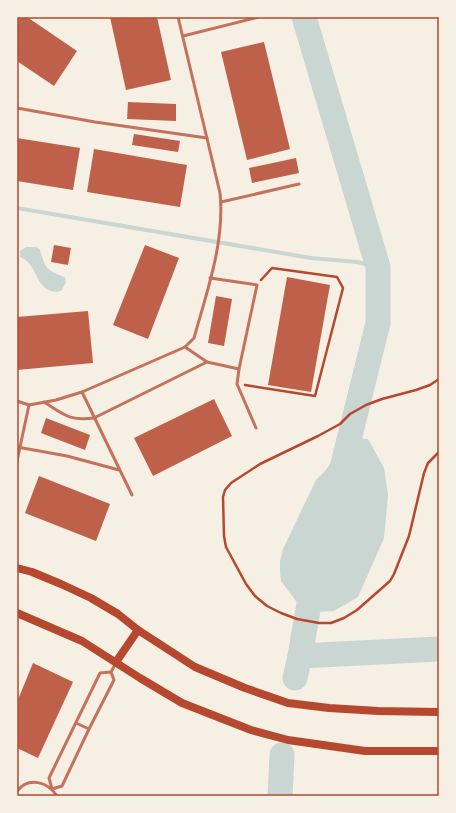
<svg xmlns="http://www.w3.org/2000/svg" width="456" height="813" font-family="Quicksand,sans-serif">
	<rect width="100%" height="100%" fill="#f6efe4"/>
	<g fill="#c9d6d2">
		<path d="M26,247H36L40,250C45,268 47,271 65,277L66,282L62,290L57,292C54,291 50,291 47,289C35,282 36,263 20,257V251Z"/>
		<polygon points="354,438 368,439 384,468 388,495 384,538 358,597 334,611 314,612 299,605 281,581 280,571 280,561 283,549 316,480 325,471 337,455"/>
	</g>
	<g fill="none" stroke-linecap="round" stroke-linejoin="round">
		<polyline stroke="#c9d6d2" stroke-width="4" points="17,208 311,258 357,262 378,267"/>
		<g stroke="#c9d6d2" stroke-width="25">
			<polyline points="304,17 378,267 378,323 340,476"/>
			<polyline points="300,656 314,575"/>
			<polyline points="295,678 300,656 439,649"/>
			<polyline points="280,796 282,755"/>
		</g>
	</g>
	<g fill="#bf614a">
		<polygon points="17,17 27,17 77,51 54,86 17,61"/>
		<polygon points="110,17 157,17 171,80 126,90"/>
		<polygon points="264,42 290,149 247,160 221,52"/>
		<polygon points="128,102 176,104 176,121 127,119"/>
		<polygon points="134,134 180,141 178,152 132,145"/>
		<polygon points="17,138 80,148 73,190 17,181"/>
		<polygon points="94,149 187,165 180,207 87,192"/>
		<polygon points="296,158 299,173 252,183 249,168"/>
		<polygon points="54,245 71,248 68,265 51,262"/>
		<polygon points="145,245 179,258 148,339 113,325"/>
		<polygon points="287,277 330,285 311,392 268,385"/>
		<polygon points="216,296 232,299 224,346 208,343"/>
		<polygon points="88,311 93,363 17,370 17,317"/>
		<polygon points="214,399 232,436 153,476 134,438"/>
		<polygon points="46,418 90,435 85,450 41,433"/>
		<polygon points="39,476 110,504 96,541 25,513"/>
		<polygon points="33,663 73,682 38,758 17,748 17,702"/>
	</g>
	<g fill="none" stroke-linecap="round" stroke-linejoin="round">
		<g stroke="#b5482f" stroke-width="2.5">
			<polyline points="439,379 430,385 416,390 382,399 366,405 350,414 340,424 318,436 260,464 231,483 225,490 223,497 224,536 226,547 246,584 255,596 267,606 281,613 297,619 319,623 331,623 344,618 357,610 390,581 394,574 409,536 424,473 428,463 439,452"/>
			<polyline points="245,385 315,396 343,288 337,277 272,268 261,280"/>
		</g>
		<g stroke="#c5725c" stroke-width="3">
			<polyline points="183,36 259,17"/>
			<polyline points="17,108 95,122 207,138"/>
			<polyline points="221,202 299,184"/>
			<polyline points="185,347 207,362 239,369 257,285 210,278"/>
			<polyline points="239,369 237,384 256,428"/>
			<polyline points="82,392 132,495"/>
			<path d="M17,401L29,405L56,400L82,392L185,347L194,338C207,291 225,242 220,193L178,17"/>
			<path d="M44,402C65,415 69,421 94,418L207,362"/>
			<polyline points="17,447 67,456 119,470"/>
			<polyline points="17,461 29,405"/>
			<polyline points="111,672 100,673 49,778 52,789 62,786 89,729 114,680 111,672 116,663"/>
			<polyline points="76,723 89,729"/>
			<path d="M17,791C29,776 48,782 57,796"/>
		</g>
		<g stroke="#b5482f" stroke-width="8">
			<polyline points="17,568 32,572 61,584 91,598 118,614 138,630 195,667 245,688 288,703 329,708 378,711 439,712"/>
			<polyline points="17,613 82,641 140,678 182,703 251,730 288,740 365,751 439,751"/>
			<polyline points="116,662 138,630"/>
		</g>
	</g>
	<rect width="456" height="813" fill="none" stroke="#f6efe4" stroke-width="36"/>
	<rect x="18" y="18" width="420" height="777" fill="none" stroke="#b5482f" stroke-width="1.5"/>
</svg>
